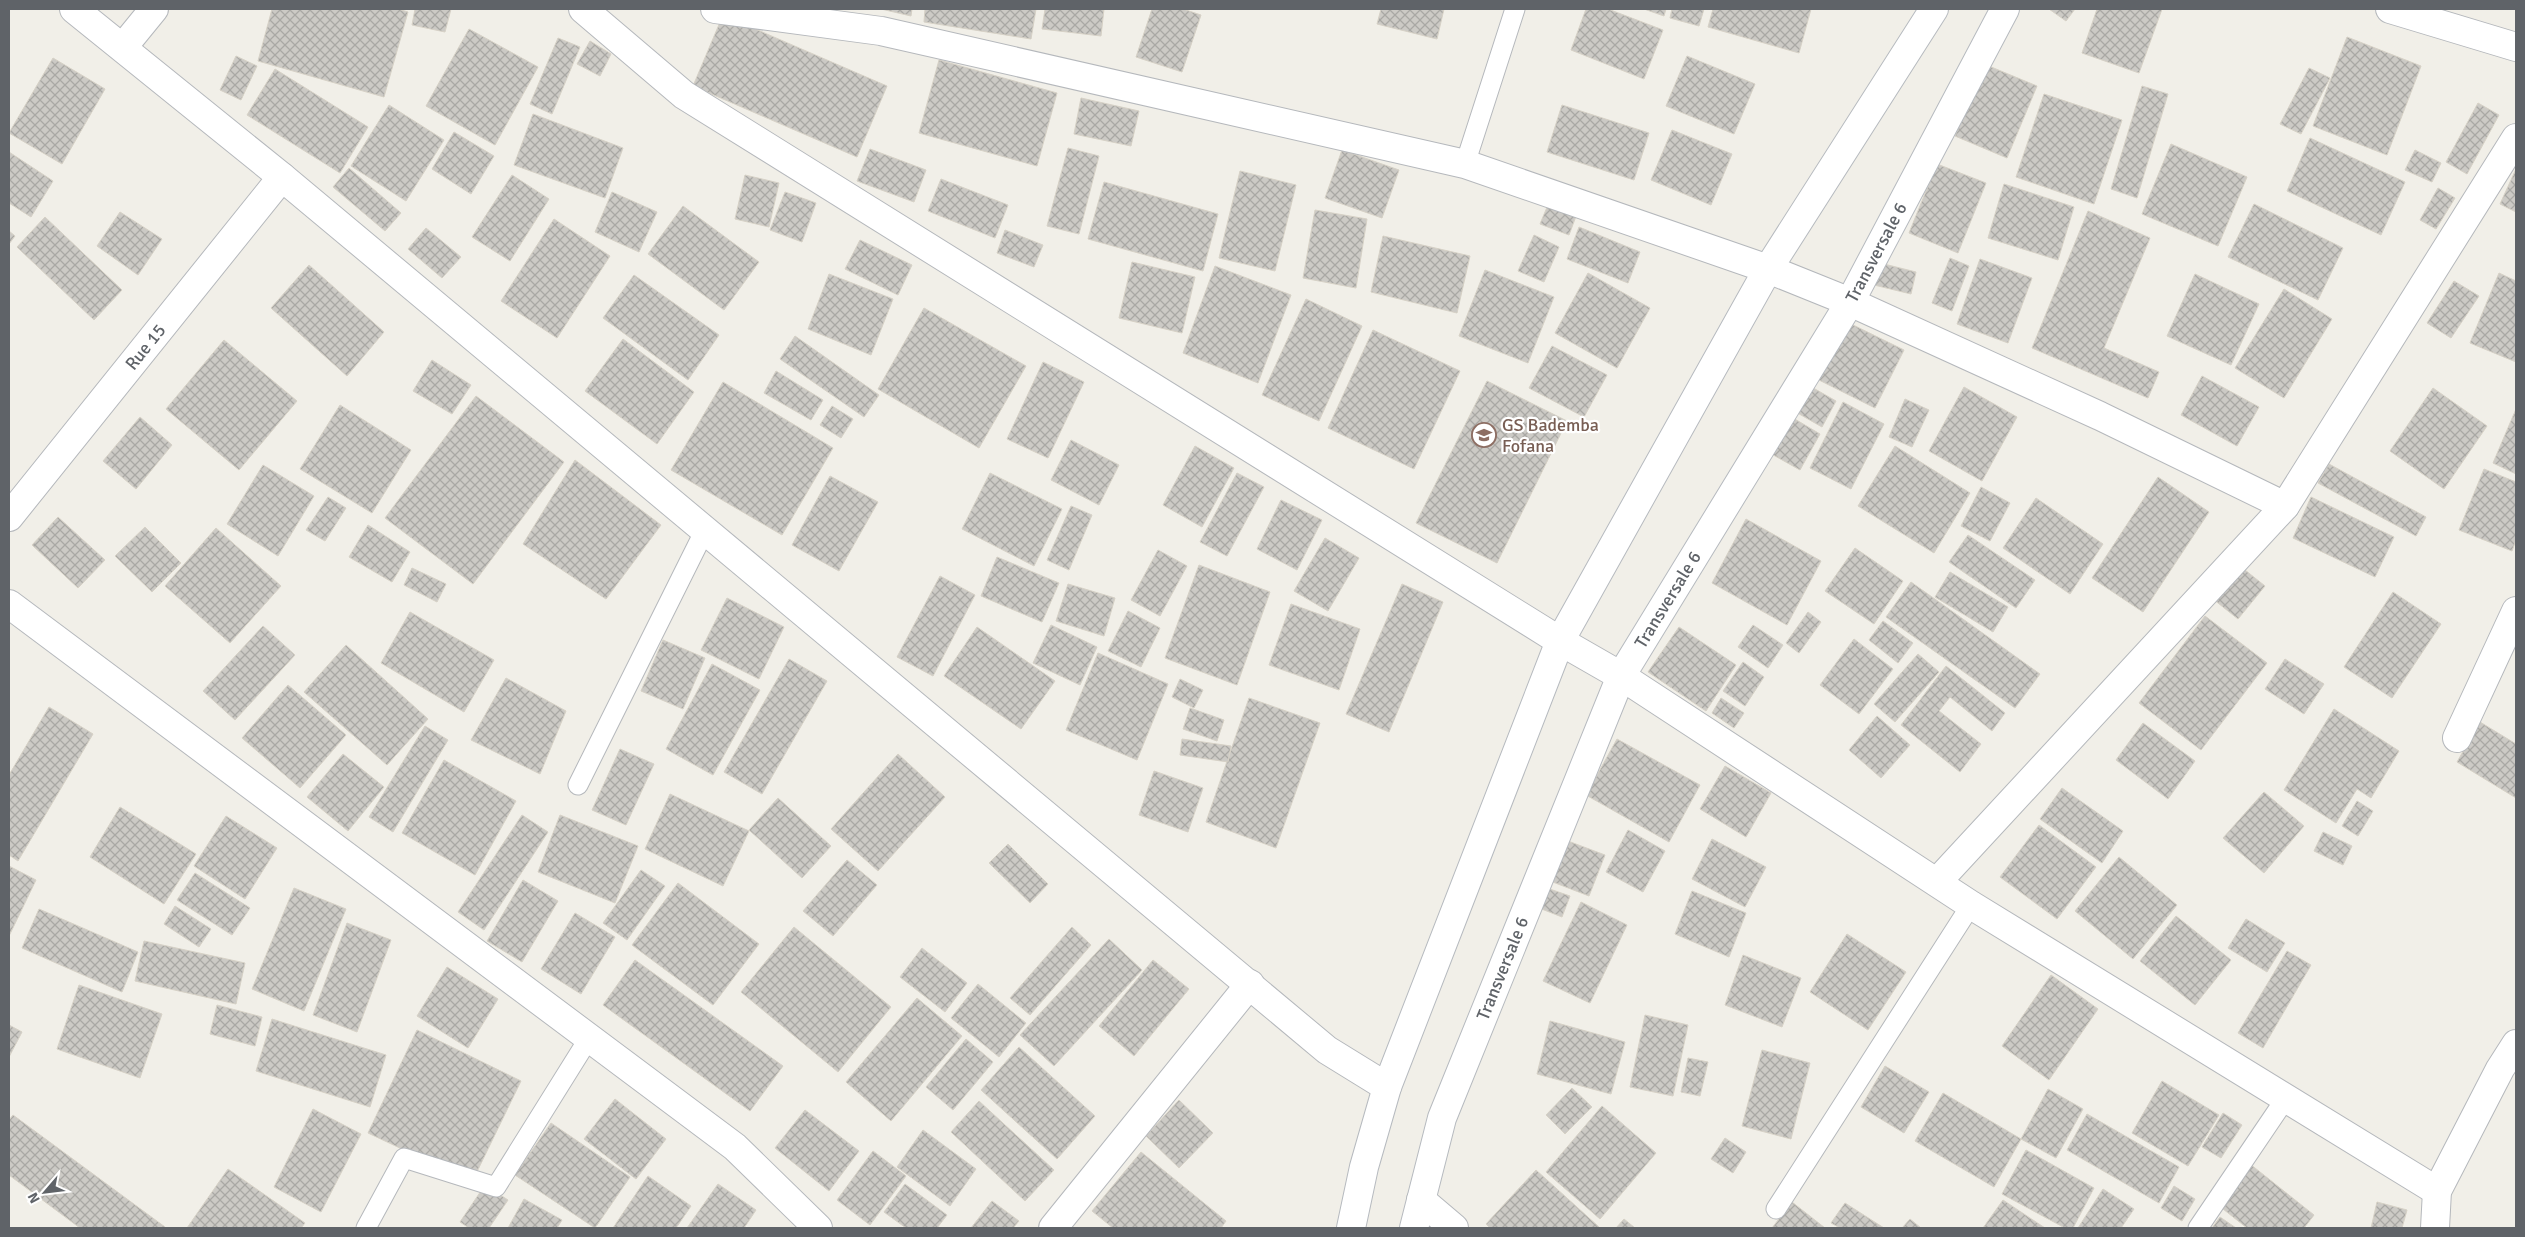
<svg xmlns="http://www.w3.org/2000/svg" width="2525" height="1237" font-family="Signika,sans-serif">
	<defs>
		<pattern id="building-cross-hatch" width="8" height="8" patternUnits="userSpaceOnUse" patternTransform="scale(1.25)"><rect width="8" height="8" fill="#cccac5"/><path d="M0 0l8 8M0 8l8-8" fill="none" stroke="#a9a8a4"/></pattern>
	</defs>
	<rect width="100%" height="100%" fill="#f1efe8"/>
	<g fill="url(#building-cross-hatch)" stroke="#d6d1c6">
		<polygon points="272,9 398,9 408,12 384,97 258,61"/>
		<polygon points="415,9 451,9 445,32 412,25"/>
		<polygon points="881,9 912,9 911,16"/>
		<polygon points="925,9 1036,9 1031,39 924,22"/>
		<polygon points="1045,9 1104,9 1101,36 1042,29"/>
		<polygon points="1152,9 1183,9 1201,15 1182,72 1136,57"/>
		<polygon points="1381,9 1444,9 1437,39 1377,24"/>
		<polygon points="1586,9 1608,9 1663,30 1644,79 1571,50"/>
		<polygon points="1644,9 1666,9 1664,16"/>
		<polygon points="1672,9 1704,9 1699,26 1670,18"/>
		<polygon points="1713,9 1811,9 1799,53 1708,27"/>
		<polygon points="2049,9 2075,9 2066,21"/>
		<polygon points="2097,9 2162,9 2139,73 2082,53"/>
		<polygon points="723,15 887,86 857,157 693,86"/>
		<polygon points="469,29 538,67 495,145 426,106"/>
		<polygon points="2347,37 2421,66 2387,155 2313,126"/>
		<polygon points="558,38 580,47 552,114 530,104"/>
		<polygon points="590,41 611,54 600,76 577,64"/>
		<polygon points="236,56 257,66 241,100 220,90"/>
		<polygon points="1687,56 1755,84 1734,134 1666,106"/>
		<polygon points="53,58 105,89 62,164 9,133"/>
		<polygon points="939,60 1057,93 1037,166 919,133"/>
		<polygon points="1984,64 2037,86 2007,158 1955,136"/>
		<polygon points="2309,68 2330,78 2301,134 2280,124"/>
		<polygon points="275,69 368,127 340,173 247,115"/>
		<polygon points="2142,86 2168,94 2137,198 2111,189"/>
		<polygon points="2044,94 2122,120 2094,204 2016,177"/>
		<polygon points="1081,98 1139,111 1131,146 1074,134"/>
		<polygon points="2478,103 2499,115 2467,174 2446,162"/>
		<polygon points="389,105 444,140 406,201 351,166"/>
		<polygon points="1562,105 1649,133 1634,180 1547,152"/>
		<polygon points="533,114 623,148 605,198 514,165"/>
		<polygon points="1672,130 1732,154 1711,205 1651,180"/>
		<polygon points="454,132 494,156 471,194 432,169"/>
		<polygon points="2310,138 2405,182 2381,235 2287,191"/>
		<polygon points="2171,144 2247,177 2218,246 2142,214"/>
		<polygon points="1068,148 1099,156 1079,234 1047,226"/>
		<polygon points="870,149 926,170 914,202 857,181"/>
		<polygon points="1342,150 1399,170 1382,218 1325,198"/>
		<polygon points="2415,150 2441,163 2432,182 2405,170"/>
		<polygon points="9,152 53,181 31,217 9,203"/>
		<polygon points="1937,164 1986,183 1958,253 1909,233"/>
		<polygon points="349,168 401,213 385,231 333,187"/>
		<polygon points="2516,169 2516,212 2500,204"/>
		<polygon points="1240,171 1296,185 1275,271 1219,258"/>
		<polygon points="512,175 549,199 510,261 472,237"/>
		<polygon points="745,175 779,183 769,227 735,219"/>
		<polygon points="941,179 1008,205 995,238 928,211"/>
		<polygon points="1104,182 1218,214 1203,271 1088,239"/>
		<polygon points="2004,184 2074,207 2058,260 1988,238"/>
		<polygon points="2438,188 2455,198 2436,229 2420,220"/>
		<polygon points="612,192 657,212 639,252 595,232"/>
		<polygon points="785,192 816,203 802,242 770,230"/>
		<polygon points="1550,200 1578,211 1569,235 1540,224"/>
		<polygon points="2254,204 2343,248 2318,300 2228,257"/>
		<polygon points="683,206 759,262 724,310 648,254"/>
		<polygon points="1315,210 1367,219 1356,288 1303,278"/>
		<polygon points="2088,211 2150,238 2104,348 2159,372 2148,398 2032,348"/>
		<polygon points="120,212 162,239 138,275 97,246"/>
		<polygon points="45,217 122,290 94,320 17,247"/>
		<polygon points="554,219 610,256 557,338 501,301"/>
		<polygon points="1579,227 1640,252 1628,283 1567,259"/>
		<polygon points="426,228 461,257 442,278 408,249"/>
		<polygon points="1005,230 1043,245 1034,267 997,253"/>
		<polygon points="9,231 15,236 9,244"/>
		<polygon points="1534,235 1559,247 1544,282 1518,271"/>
		<polygon points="1383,236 1470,256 1457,313 1371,292"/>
		<polygon points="860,240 912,265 898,295 845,269"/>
		<polygon points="1950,258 1969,266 1952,311 1932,303"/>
		<polygon points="1980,259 2032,278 2008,343 1957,324"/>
		<polygon points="1132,262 1195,277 1182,333 1119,318"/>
		<polygon points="1876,262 1916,272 1911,294 1870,284"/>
		<polygon points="309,265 384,332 347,376 271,308"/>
		<polygon points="1215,266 1291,295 1258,383 1183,353"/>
		<polygon points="1485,270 1554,297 1528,363 1459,336"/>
		<polygon points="1588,273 1650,308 1617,368 1555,333"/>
		<polygon points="2499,273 2516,281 2516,362 2470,343"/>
		<polygon points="829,274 893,299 871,355 808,329"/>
		<polygon points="2195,274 2259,304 2231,365 2167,336"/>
		<polygon points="634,275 719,335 688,380 603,318"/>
		<polygon points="2454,281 2479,296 2451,338 2427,323"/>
		<polygon points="2284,289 2332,319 2284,398 2235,368"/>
		<polygon points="1306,299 1362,326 1319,421 1262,395"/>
		<polygon points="924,308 1026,366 979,448 878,389"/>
		<polygon points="1845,321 1904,350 1875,408 1817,379"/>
		<polygon points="1373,330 1460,371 1414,469 1328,428"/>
		<polygon points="795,336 879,395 864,417 780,359"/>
		<polygon points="623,339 694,392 657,444 585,391"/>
		<polygon points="224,340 297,401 239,470 166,409"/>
		<polygon points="1552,346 1607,375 1584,417 1529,388"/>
		<polygon points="432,360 471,385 452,414 413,391"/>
		<polygon points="1043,362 1084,382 1048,458 1007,439"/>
		<polygon points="776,371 823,400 811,420 764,393"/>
		<polygon points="2202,376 2259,407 2237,446 2181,415"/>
		<polygon points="1487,381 1567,421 1497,563 1416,523"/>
		<polygon points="723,382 833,448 782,535 671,470"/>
		<polygon points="1808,385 1836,401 1822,427 1794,411"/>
		<polygon points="1964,387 2017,417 1982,481 1929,451"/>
		<polygon points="2433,388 2487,426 2444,489 2390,451"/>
		<polygon points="476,396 564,462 473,584 385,518"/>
		<polygon points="1905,399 1929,410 1912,447 1889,437"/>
		<polygon points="1843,402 1884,424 1851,489 1810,468"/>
		<polygon points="340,405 411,450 372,513 300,469"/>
		<polygon points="832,406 853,419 841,438 820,425"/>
		<polygon points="2516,409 2516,474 2493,463"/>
		<polygon points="1788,415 1820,434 1800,470 1768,452"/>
		<polygon points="140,417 172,445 136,489 103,461"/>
		<polygon points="1071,440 1119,465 1099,505 1051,480"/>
		<polygon points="1195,446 1234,468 1202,527 1163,505"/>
		<polygon points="1895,446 1970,493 1934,553 1858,506"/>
		<polygon points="575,460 661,525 606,599 523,544"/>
		<polygon points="2329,464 2426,517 2416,536 2318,483"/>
		<polygon points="263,465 314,496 278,556 227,524"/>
		<polygon points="2484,469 2516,482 2516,540 2512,551 2459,530"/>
		<polygon points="990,473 1062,509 1034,566 962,529"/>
		<polygon points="1237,473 1264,487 1227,556 1200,542"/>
		<polygon points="830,476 878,502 839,571 792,545"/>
		<polygon points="2158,477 2209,512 2143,612 2092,578"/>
		<polygon points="1981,487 2010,503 1990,541 1961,526"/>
		<polygon points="328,497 346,508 325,541 306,530"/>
		<polygon points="2311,497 2394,537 2375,577 2293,538"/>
		<polygon points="2036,498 2103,544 2070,594 2003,548"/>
		<polygon points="1281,500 1322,520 1297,570 1257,549"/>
		<polygon points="1071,506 1092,515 1069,570 1047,560"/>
		<polygon points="58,517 105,560 78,588 32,545"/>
		<polygon points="1746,519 1821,561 1787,625 1712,583"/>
		<polygon points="368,525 410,552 392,582 349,557"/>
		<polygon points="145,527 181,563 152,592 115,556"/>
		<polygon points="216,528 281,586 230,643 165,586"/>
		<polygon points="1968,535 2035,580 2016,608 1949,562"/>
		<polygon points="1325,538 1359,558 1328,611 1294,591"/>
		<polygon points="1855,548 1903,581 1874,624 1825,591"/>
		<polygon points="1158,550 1187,566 1160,616 1131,600"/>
		<polygon points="997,557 1059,583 1042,622 981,596"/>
		<polygon points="1199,565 1270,592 1237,685 1165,658"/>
		<polygon points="2240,566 2265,586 2238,619 2213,599"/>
		<polygon points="412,568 446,584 437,602 404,585"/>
		<polygon points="1950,572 2008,607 1993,632 1935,597"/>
		<polygon points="940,576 975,595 933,676 897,657"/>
		<polygon points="1911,582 2040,674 2015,708 1886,617"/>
		<polygon points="1068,584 1115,598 1104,636 1056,621"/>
		<polygon points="1402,584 1443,602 1389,732 1346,714"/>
		<polygon points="2393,592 2441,624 2392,698 2344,667"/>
		<polygon points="727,598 784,627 759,679 701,650"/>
		<polygon points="1291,604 1360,629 1339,690 1269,665"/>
		<polygon points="1128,611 1160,628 1141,667 1108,651"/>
		<polygon points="410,612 494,660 464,712 381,663"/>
		<polygon points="1808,612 1821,622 1799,653 1786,643"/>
		<polygon points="2205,616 2267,663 2201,750 2139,703"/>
		<polygon points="1883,621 1913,643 1898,663 1869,640"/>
		<polygon points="1051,625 1097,647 1080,685 1033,663"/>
		<polygon points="1753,625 1783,645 1768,668 1738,647"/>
		<polygon points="263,626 295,655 235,720 203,691"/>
		<polygon points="977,627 1055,681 1021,729 944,676"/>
		<polygon points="1679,627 1736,665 1706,711 1648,672"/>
		<polygon points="1854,639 1893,669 1859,714 1820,685"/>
		<polygon points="663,640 705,658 683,709 641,691"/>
		<polygon points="346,645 428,719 387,765 304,692"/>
		<polygon points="1098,653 1168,684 1137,760 1066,730"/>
		<polygon points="1918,654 1939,672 1895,722 1874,704"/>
		<polygon points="789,659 827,681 762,794 724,772"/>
		<polygon points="2285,659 2324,684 2304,714 2265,689"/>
		<polygon points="1743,662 1764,677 1745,706 1723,691"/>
		<polygon points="712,664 760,690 713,775 666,749"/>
		<polygon points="1946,666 2005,713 1992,731 1950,697 1939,711 1981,744 1960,772 1901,725"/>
		<polygon points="506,678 566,711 540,774 471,740"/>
		<polygon points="1180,679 1203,690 1194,708 1172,697"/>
		<polygon points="288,685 346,735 300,788 242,738"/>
		<polygon points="1249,698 1320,723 1276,848 1206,822"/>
		<polygon points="1721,698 1744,713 1734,728 1712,713"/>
		<polygon points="49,707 93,734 18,861 9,855 9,775"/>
		<polygon points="1190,708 1224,720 1217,741 1183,729"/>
		<polygon points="2334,709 2399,751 2371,798 2357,789 2336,823 2284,790"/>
		<polygon points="1877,716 1910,745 1881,778 1849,750"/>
		<polygon points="2480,722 2516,744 2516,798 2457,762"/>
		<polygon points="2143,723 2195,761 2168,799 2116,760"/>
		<polygon points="425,726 448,740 393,832 369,817"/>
		<polygon points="1182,739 1231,746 1228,762 1180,755"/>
		<polygon points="1617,739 1700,785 1669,842 1586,795"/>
		<polygon points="620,749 654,764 626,825 592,810"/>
		<polygon points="343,754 384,787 348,831 307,797"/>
		<polygon points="898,754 945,797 878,871 831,829"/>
		<polygon points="444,760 516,801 475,875 402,833"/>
		<polygon points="1725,766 1771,793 1746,837 1700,809"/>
		<polygon points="1154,771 1203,788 1188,832 1139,815"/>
		<polygon points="2062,788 2123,831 2102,863 2040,819"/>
		<polygon points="2264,792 2304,826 2264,873 2223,838"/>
		<polygon points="670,794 749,831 723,886 645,849"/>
		<polygon points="778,798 831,846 802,878 749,830"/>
		<polygon points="2357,801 2373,811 2358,836 2342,826"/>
		<polygon points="120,807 196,854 164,904 90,857"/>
		<polygon points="522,815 548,832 484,930 458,912"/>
		<polygon points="560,815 638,846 615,903 538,872"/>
		<polygon points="226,816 277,848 245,899 194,866"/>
		<polygon points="2039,825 2096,867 2057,919 2000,877"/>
		<polygon points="1628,830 1665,851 1643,892 1606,872"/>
		<polygon points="2323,832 2352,846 2343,865 2314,851"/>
		<polygon points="1560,838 1605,855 1589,896 1545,879"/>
		<polygon points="1712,839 1766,867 1745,907 1692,879"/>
		<polygon points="1008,844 1048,884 1030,903 989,863"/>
		<polygon points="2119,857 2177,905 2133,959 2075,911"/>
		<polygon points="847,860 877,885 833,936 803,911"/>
		<polygon points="9,866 36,880 9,936"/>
		<polygon points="641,870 665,886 627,940 603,923"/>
		<polygon points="195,873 250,908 232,935 177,900"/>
		<polygon points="523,880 558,901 522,962 487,941"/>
		<polygon points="678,883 759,944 713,1005 632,945"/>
		<polygon points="1541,886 1570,896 1562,917 1534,906"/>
		<polygon points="294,888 346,909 304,1011 252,989"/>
		<polygon points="1692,891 1746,913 1729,957 1675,934"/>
		<polygon points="1581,902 1627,925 1590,1003 1543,981"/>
		<polygon points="175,906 211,929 199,947 164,924"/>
		<polygon points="39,909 138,952 122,992 22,948"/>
		<polygon points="575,913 615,937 581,994 541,969"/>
		<polygon points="2176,916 2231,960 2195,1005 2140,961"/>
		<polygon points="2246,919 2285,943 2267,972 2228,948"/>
		<polygon points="347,923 391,940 357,1032 313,1015"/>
		<polygon points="794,927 891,1007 838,1072 741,992"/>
		<polygon points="1072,927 1091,945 1030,1015 1010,998"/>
		<polygon points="1847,934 1906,972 1868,1030 1810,992"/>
		<polygon points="1109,939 1142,970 1054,1066 1020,1035"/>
		<polygon points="144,941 245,963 236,1004 135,981"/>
		<polygon points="922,948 967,983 945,1012 900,977"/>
		<polygon points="2287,951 2311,965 2263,1048 2238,1033"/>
		<polygon points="1743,955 1801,978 1782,1027 1725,1005"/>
		<polygon points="635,960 783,1066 750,1111 603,1005"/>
		<polygon points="1153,960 1189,989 1134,1056 1099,1026"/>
		<polygon points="447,967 498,999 468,1048 417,1016"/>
		<polygon points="2051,975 2098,1009 2049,1080 2002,1046"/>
		<polygon points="978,984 1026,1023 999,1057 951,1018"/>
		<polygon points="79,985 162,1014 140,1078 57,1049"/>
		<polygon points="917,998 962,1036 891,1121 846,1082"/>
		<polygon points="217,1005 262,1017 255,1046 210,1034"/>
		<polygon points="1645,1015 1688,1025 1673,1096 1630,1087"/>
		<polygon points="272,1019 386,1055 370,1107 256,1071"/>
		<polygon points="1550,1021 1625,1042 1611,1094 1537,1074"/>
		<polygon points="9,1025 22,1032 9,1057"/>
		<polygon points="417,1030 521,1081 472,1182 368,1133"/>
		<polygon points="966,1039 993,1062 953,1110 926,1087"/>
		<polygon points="1019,1047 1095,1116 1057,1159 981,1090"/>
		<polygon points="1762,1050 1810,1063 1791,1139 1742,1126"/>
		<polygon points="1688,1058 1708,1062 1700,1096 1681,1092"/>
		<polygon points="1885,1066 1929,1092 1904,1133 1861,1107"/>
		<polygon points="2162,1081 2219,1115 2188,1166 2132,1133"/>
		<polygon points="1572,1088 1592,1107 1565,1134 1546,1115"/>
		<polygon points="2048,1089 2083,1109 2056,1158 2021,1139"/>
		<polygon points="1943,1093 2021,1139 1994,1187 1915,1141"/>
		<polygon points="615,1099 666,1139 636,1179 584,1139"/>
		<polygon points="1179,1100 1213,1133 1179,1168 1146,1136"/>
		<polygon points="979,1101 1054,1170 1025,1201 951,1132"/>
		<polygon points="1602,1106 1656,1153 1600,1219 1546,1172"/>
		<polygon points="313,1109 361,1134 321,1212 274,1187"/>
		<polygon points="805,1110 859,1151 829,1191 775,1148"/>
		<polygon points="2223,1113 2242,1125 2221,1158 2202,1147"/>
		<polygon points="2087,1114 2179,1167 2159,1203 2067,1150"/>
		<polygon points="13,1115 165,1227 164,1228 80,1228 9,1175 9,1120"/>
		<polygon points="551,1123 630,1177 595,1228 515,1175"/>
		<polygon points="923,1130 976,1169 950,1206 897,1167"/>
		<polygon points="1725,1138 1746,1152 1733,1173 1711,1159"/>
		<polygon points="2026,1150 2094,1188 2073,1228 2065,1228 2002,1194"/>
		<polygon points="873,1151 906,1176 870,1225 837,1200"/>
		<polygon points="1141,1152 1226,1221 1221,1228 1113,1228 1092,1211"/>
		<polygon points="2250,1164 2314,1215 2304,1228 2247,1228 2218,1205"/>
		<polygon points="228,1169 305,1223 301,1228 187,1228"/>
		<polygon points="1536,1170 1599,1227 1598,1228 1490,1228 1486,1224"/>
		<polygon points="648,1176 691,1206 676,1228 613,1228"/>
		<polygon points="718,1184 756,1210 744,1228 687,1228"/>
		<polygon points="905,1184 947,1215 937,1228 906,1228 884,1212"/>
		<polygon points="485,1185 508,1200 489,1228 469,1228 460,1222"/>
		<polygon points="2174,1186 2195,1199 2182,1221 2161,1208"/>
		<polygon points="2103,1189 2134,1209 2121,1228 2078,1228"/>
		<polygon points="524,1199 562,1220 557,1228 508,1228"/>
		<polygon points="2003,1200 2045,1228 1983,1228"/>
		<polygon points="992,1201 1019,1221 1013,1228 971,1228"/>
		<polygon points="1792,1202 1825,1228 1772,1228"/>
		<polygon points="2377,1202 2407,1210 2402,1228 2371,1228"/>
		<polygon points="1845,1203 1884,1228 1840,1228 1831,1223"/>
		<polygon points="2220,1217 2236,1228 2212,1228"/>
		<polygon points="1624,1219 1635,1228 1616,1228"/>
		<polygon points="1910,1219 1921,1228 1902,1228"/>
	</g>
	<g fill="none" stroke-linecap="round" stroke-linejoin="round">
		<defs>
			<g id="service">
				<polyline points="1465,164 1515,9"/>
				<polyline points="578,785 705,530"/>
				<polyline points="1776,1209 1971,905"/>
				<polyline points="366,1228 404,1158 496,1187 589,1038"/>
				<polyline points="2198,1228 2286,1098"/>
			</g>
			<g id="minor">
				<polyline points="74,9 282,177 1327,1050 1387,1087"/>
				<polyline points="583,9 684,95 1560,641 1621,676 1971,905 2437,1191"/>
				<polyline points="715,9 881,31 1465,164 1768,269 1850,302 2100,416 2285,506"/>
				<polyline points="2390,9 2516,47"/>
				<polyline points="123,47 154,9"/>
				<path id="s1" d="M9,517L282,177"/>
				<polyline points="9,604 735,1147 818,1228"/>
				<polyline points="2457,738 2516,611"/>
				<polyline points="1937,882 2285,506 2516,138"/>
				<polyline points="1421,1200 1454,1228"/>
				<polyline points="1053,1228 1250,984"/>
				<polyline points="2435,1228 2437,1191 2500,1069 2516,1044"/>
			</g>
			<g id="secondary">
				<polyline points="1351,1228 1364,1167 1387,1087 1560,641 1768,269 1934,9"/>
				<path id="s2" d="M1414,1228L1442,1118L1621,676L1850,302L2005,9"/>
			</g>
		</defs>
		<use href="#service" stroke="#b5b8bc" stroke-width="21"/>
		<use href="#minor" stroke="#b5b8bc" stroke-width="30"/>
		<use href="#secondary" stroke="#b6babf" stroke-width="30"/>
		<use href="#service" stroke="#fff" stroke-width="19"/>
		<use href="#minor" stroke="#fff" stroke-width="28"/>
		<use href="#secondary" stroke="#fff" stroke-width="28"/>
	</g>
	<defs>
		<symbol id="school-ring" viewBox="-11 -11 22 22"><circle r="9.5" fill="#fff" stroke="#8d6e63" stroke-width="1.5"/><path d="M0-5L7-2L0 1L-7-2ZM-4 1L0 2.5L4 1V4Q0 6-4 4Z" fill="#8d6e63"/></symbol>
	</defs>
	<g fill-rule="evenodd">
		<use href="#school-ring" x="1470" y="421" width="28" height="28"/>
	</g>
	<g text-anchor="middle" stroke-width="4.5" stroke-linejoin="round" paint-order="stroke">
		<g font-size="18" fill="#5f6368" stroke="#fff">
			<text dy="6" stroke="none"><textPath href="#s2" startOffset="1085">Transversale 6</textPath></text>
			<text dy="6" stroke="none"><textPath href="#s1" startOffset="218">Rue 15</textPath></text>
			<text dy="6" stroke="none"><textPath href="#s2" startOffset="680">Transversale 6</textPath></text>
			<text dy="6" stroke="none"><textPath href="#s2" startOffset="275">Transversale 6</textPath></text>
		</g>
		<g font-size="18" fill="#785e54" stroke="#fff" text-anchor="start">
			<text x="1502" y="431">GS Bademba<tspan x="1502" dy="21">Fofana</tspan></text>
		</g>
	</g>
	<rect width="2525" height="1237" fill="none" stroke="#5f6368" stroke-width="20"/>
	<g transform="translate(45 1192) rotate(242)" stroke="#ffffff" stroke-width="4" paint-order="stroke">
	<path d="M0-4L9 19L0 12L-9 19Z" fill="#5f6368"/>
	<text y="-8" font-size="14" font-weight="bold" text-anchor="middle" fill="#5f6368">N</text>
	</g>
</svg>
